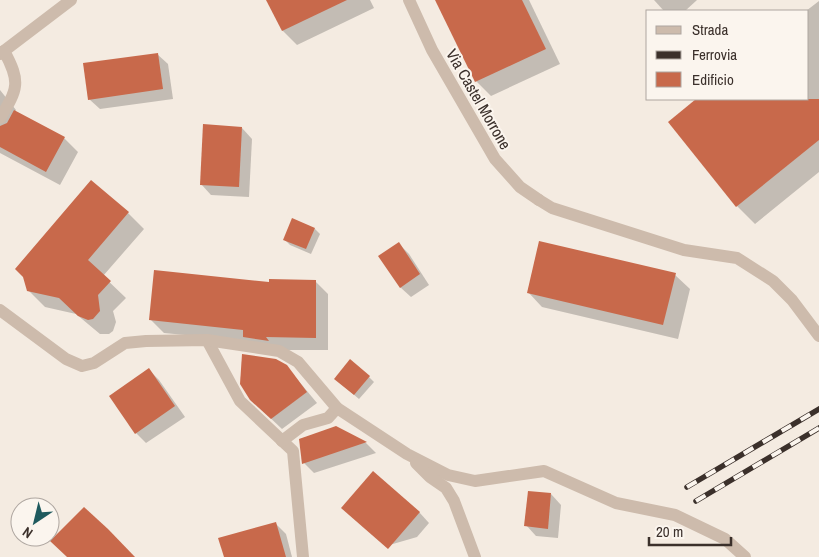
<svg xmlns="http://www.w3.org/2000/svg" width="819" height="557" font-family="'Archivo Narrow',sans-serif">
	<rect width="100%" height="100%" fill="#f4ebe1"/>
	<g fill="#0003">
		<polygon points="268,0 370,0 374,8 297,45 283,31"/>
		<polygon points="436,0 529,0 560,64 491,96 476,81"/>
		<polygon points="654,0 697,0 685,11 664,11"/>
		<polygon points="819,1 819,172 755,224 737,206 669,122 698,99 808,99 806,11"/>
		<polygon points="157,54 168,64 173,99 100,109 89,99"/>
		<polygon points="0,90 16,110 15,112 64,138 78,152 60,185 0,153"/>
		<polygon points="242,128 252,139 249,197 211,195 201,184"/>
		<polygon points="128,213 144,229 103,276 126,298 113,311 116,322 113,331 109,334 100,334 76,314 45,307 29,291"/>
		<polygon points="315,229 320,234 311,254 290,245 285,240"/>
		<polygon points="399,244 409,254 429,285 411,297 400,287"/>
		<polygon points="675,275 690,289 678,339 542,307 528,292"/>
		<polygon points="315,281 328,294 328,350 277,350 248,341 164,333 151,320 271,283"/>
		<polygon points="286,366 317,403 282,429 262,410"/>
		<polygon points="149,370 159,380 185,417 146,443 136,433"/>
		<polygon points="369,377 374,382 359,399 340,383"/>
		<polygon points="336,428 366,443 376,453 314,473 304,463 300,439"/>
		<polygon points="551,494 561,505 558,538 536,536 526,525"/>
		<polygon points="419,512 429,523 417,537 386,546"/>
		<polygon points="275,523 286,534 292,557 225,557"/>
	</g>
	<g fill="#c8694b">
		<polygon points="266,0 347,0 282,31"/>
		<polygon points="435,0 522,0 546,49 475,82"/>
		<polygon points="158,53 163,89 88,100 83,63"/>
		<polygon points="696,99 819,99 819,140 736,207 668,122"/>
		<polygon points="14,110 65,137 46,172 0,147 0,126 7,123"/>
		<polygon points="203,124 242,127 239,187 200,185"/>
		<polygon points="91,180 129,212 88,260 111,281 98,295 100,311 93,319 88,320 78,316 59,298 27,291 23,277 15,269"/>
		<polygon points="292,218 315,228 306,249 283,240"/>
		<polygon points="539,241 676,273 663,325 527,293"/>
		<polygon points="399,242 420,274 400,288 378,256"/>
		<polygon points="154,270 269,282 269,279 316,280 316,338 266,337 269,341 243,337 243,330 149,320"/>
		<polygon points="242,354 276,359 287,365 307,392 271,419 250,400 240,384"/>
		<polygon points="350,359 370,376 354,395 334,379"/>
		<polygon points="149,368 175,406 135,434 109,396"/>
		<polygon points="336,426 367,442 302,464 299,439"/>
		<polygon points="373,471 420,512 388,549 341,508"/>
		<polygon points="528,491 551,493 548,529 524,526"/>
		<polygon points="84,507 108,529 135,557 67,557 50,541"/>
		<polygon points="276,522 286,557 224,557 218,538"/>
	</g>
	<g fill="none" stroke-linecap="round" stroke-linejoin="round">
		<g stroke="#cdbbac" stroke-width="12">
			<polyline points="539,200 552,208 684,250 737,258 773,281 792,300 819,336"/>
			<polyline points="207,340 240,401 293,451 303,557"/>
			<polyline points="282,441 303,425 328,418 337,408"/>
		</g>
		<g stroke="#cdbbac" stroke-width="12">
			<polyline points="409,0 432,50 495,159 520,187 539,200"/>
			<polyline points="0,54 71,0"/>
			<path d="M0,118C18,89 21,82 4,51"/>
			<polyline points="0,310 66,359 82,366 94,363 125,343 146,341 207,340 279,351 298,362 337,408 407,454 448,475 475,481 544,471 616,503 675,515 725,539 745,557"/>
			<polyline points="416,463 430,477 446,488 454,501 475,557"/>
		</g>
		<defs>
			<g id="rail">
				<polyline points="687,487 819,409"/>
				<polyline points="696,501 819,428"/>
			</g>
		</defs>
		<use href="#rail" stroke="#3b302b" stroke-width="5.5"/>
		<use href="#rail" stroke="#fbf5ee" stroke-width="4" stroke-dasharray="11" stroke-linecap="butt"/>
	</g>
	<g text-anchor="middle" stroke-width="4" stroke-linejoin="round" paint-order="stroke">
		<g font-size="16" fill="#3b302b" stroke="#fbf5ee">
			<text transform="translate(479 99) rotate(60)" y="6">Via Castel Morrone</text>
		</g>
	</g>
	<rect x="646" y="10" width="162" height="90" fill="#fbf5ee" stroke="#aea6a0"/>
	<rect x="656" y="26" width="25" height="8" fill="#cdbbac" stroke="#aea6a0"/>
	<text x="692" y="35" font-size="15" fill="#3b302b">Strada</text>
	<rect x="656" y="51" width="25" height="8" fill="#3b302b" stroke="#aea6a0"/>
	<text x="692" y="60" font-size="15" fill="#3b302b">Ferrovia</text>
	<rect x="656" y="72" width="25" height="15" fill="#c8694b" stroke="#aea6a0"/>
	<text x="692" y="85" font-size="15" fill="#3b302b">Edificio</text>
	<g transform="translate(35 522) rotate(215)"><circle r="24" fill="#fbf5ee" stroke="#aea6a0"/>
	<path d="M0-4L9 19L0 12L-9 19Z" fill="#1f5a5e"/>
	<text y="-8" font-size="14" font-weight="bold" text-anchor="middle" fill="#3b302b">N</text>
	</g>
	<path d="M649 537v8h82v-8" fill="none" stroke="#3b302b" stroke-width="2.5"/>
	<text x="656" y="537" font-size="15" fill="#3b302b" stroke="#fbf5ee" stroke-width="4" paint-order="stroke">20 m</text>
</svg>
